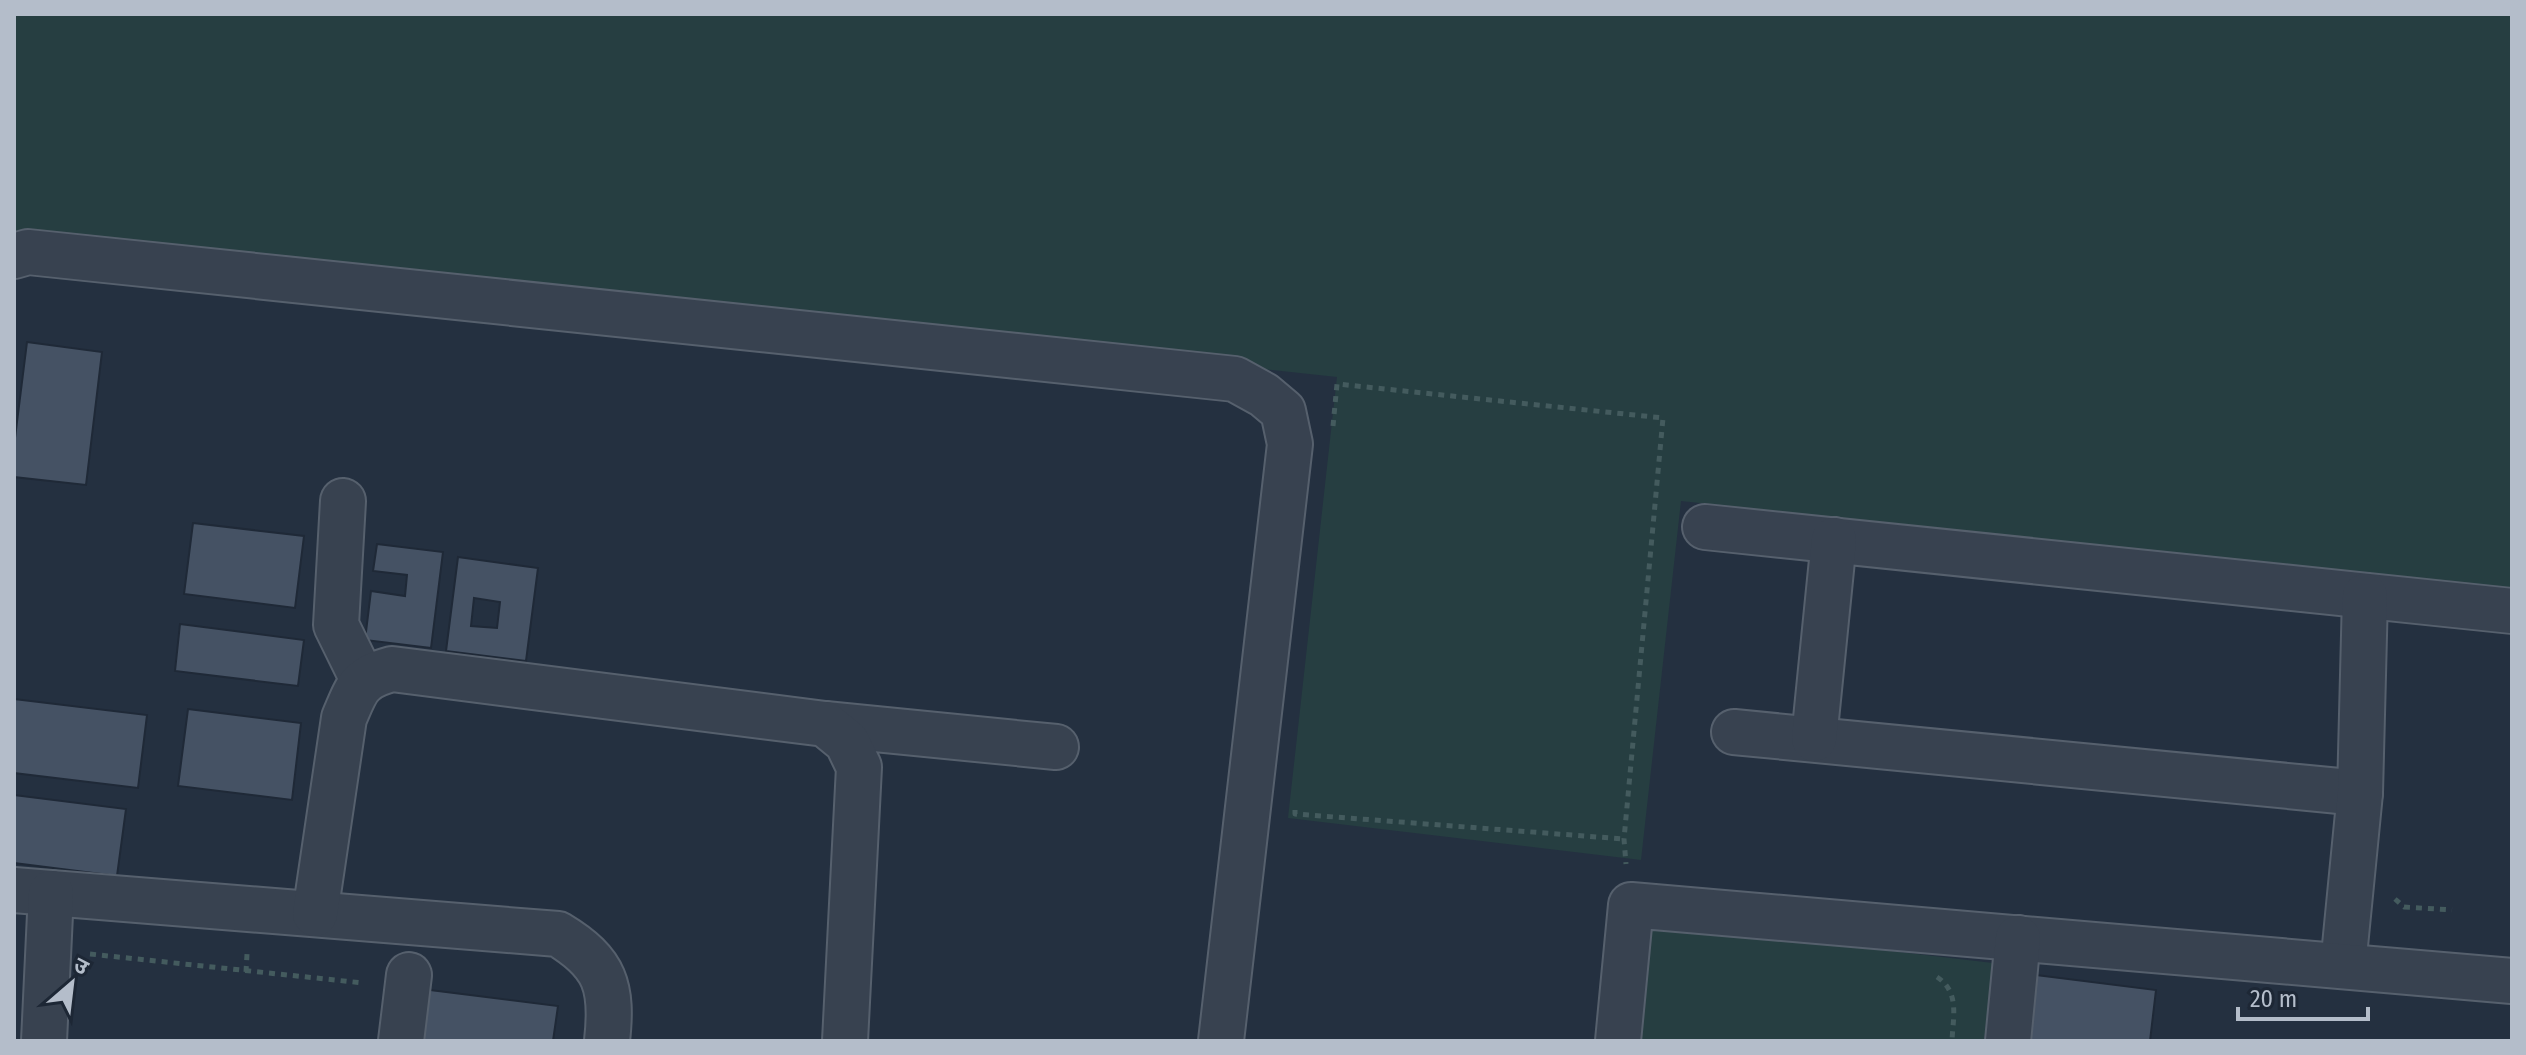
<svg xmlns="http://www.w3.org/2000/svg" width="2526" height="1055" font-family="'Fira Sans Condensed','Noto Sans Devanagari',sans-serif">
	<rect width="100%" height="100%" fill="#243040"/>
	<g fill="#263e41">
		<polygon points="14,14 2512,14 2512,589 1681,501 1641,860 1288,818 1337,377 14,233"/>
		<polygon points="1645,922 1993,963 1984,1041 1631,1041"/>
	</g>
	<g fill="#455264" stroke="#1f2937" stroke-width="2" fill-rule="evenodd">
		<polygon points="27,342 102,352 86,485 14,477 14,446"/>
		<polygon points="193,523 304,536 295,608 184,594"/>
		<polygon points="377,544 443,552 431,648 365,640 371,591 405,596 407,575 373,571"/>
		<path d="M458,557L538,568L526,661L446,651ZM474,598L500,602L497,628L471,626Z"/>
		<polygon points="180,624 304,640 298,686 175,671"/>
		<polygon points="14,699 147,715 138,788 14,773"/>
		<polygon points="188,709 301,723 292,800 178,786"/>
		<polygon points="14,795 126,809 117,876 14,863"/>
		<polygon points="2036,975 2156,990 2150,1041 2028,1041"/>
		<polygon points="422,989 558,1006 553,1041 415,1041"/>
	</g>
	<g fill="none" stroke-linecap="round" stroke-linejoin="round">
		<defs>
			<g id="minor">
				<polyline points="14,256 28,252 1235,379 1264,395 1283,411 1290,444 1221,1041"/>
				<polyline points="343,501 336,625 364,682"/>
				<polyline points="1705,527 2512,611"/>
				<polyline points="825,724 1056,747"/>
				<polyline points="1734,732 2360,793"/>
				<polyline points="1814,739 1834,540"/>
				<path d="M14,890L558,934C606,963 613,987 607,1041"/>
				<path d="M315,914L344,718C357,688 358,678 392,669L825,724L847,742L859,767L845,1041"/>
				<polyline points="2343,966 2360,793 2365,596"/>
				<polyline points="44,1041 51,893"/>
				<polyline points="401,1041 409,975"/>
				<polyline points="1618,1041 1631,905 2512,981"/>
				<polyline points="2008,1041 2018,938"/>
			</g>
		</defs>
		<use href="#minor" stroke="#56606d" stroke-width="48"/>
		<g stroke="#445b5e" stroke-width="5" stroke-dasharray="6 6" stroke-linecap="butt">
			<polyline points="1333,426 1337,384 1663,418 1624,839 1626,864"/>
			<polyline points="1295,810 1295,814 1624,839"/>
			<polyline points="2395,899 2404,907 2452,910"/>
			<polyline points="90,954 363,983"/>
			<polyline points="246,972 247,954"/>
			<path d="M1937,977C1960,992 1953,1017 1952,1041"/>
		</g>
		<use href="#minor" stroke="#384250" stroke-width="44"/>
	</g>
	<rect width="2526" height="1055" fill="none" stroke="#b4bdca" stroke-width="32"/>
	<g transform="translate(72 983) rotate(28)" stroke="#1d2735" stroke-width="6" paint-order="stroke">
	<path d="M0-6L14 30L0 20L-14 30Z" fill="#b4bdca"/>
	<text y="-12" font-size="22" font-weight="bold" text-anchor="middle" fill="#b4bdca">उ</text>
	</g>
	<path d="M2238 1007v12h130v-12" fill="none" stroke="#b4bdca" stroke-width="4"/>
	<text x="2250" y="1007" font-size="24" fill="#b4bdca" stroke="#1d2735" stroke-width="6" paint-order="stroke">20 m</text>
</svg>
